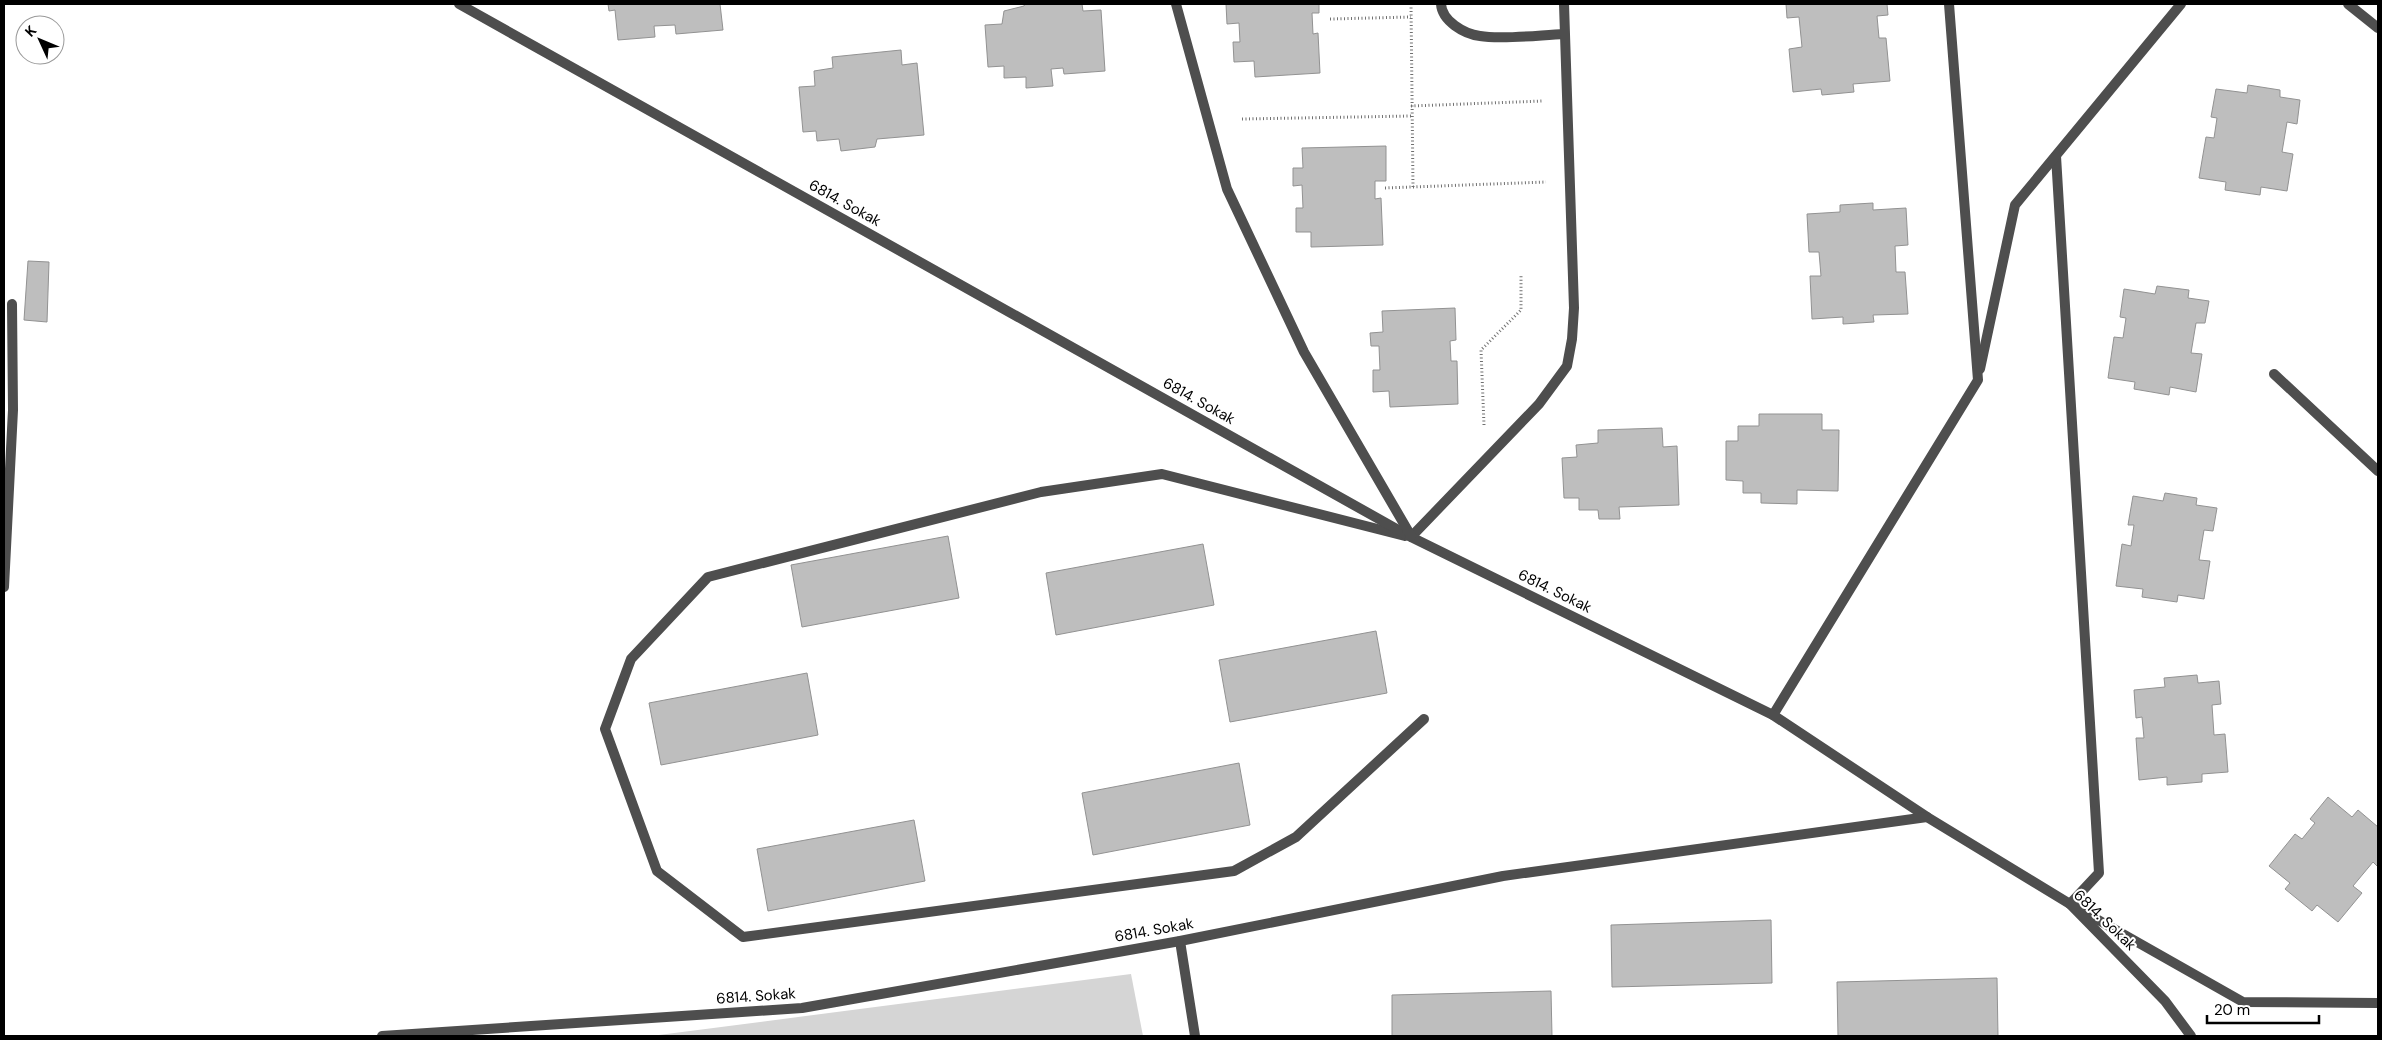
<svg xmlns="http://www.w3.org/2000/svg" width="2382" height="1040" font-family="'DM Sans',sans-serif">
	<rect width="100%" height="100%" fill="#fff"/>
	<polygon fill="#d5d5d5" points="1131,974 1143,1036 651,1036"/>
	<g fill="#bebebe" stroke="#929292">
		<polygon points="608,4 720,4 723,30 676,34 675,25 654,26 655,37 618,40 615,10 609,11"/>
		<polygon points="1025,4 1082,4 1083,11 1101,10 1105,71 1064,74 1063,68 1051,69 1053,86 1026,88 1026,77 1004,78 1004,66 988,67 985,25 1002,24 1004,11 1024,6"/>
		<polygon points="1226,4 1319,4 1319,13 1312,13 1313,34 1318,33 1320,73 1255,77 1254,61 1234,62 1233,42 1240,42 1239,23 1227,24"/>
		<polygon points="1786,4 1887,4 1888,15 1877,16 1879,38 1886,38 1890,81 1853,84 1854,92 1822,95 1821,89 1793,92 1789,49 1802,47 1799,17 1787,18"/>
		<polygon points="901,50 902,65 917,63 924,135 877,139 875,147 841,151 839,139 817,141 816,131 803,132 799,87 815,86 814,71 833,68 832,57"/>
		<polygon points="2248,85 2280,90 2280,97 2300,100 2297,124 2287,122 2282,152 2293,154 2287,191 2261,187 2260,195 2225,190 2226,182 2199,178 2206,137 2214,138 2217,118 2211,117 2216,89 2247,93"/>
		<polygon points="1386,146 1386,181 1375,181 1375,199 1381,198 1383,245 1311,247 1311,232 1296,232 1296,208 1303,208 1302,185 1293,186 1293,168 1303,168 1302,148"/>
		<polygon points="1873,203 1873,210 1906,208 1908,245 1895,246 1896,272 1905,272 1908,314 1873,315 1874,322 1843,324 1843,317 1812,319 1810,276 1821,276 1819,252 1809,252 1807,214 1840,212 1840,205"/>
		<polygon points="28,261 49,262 47,322 24,320"/>
		<polygon points="2157,286 2189,290 2188,298 2209,301 2205,323 2196,323 2191,353 2202,354 2196,392 2170,387 2169,395 2134,389 2135,382 2108,378 2114,337 2123,338 2126,318 2120,317 2124,289 2155,294"/>
		<polygon points="1455,308 1456,340 1450,341 1451,361 1457,361 1458,404 1390,407 1389,391 1373,392 1373,370 1380,370 1379,346 1371,346 1370,333 1383,332 1382,311"/>
		<polygon points="1759,414 1822,414 1822,430 1839,430 1838,491 1797,490 1797,504 1761,503 1761,493 1743,493 1743,481 1726,480 1726,441 1738,441 1738,426 1759,426"/>
		<polygon points="1662,428 1663,447 1677,446 1679,505 1619,507 1620,519 1599,519 1598,510 1579,510 1579,498 1564,498 1562,458 1577,457 1576,445 1598,443 1598,430"/>
		<polygon points="2165,493 2197,498 2196,505 2217,508 2213,531 2204,530 2199,560 2210,561 2204,599 2178,595 2177,602 2142,597 2143,589 2116,586 2122,544 2131,546 2134,525 2128,525 2133,496 2163,501"/>
		<polygon points="948,536 959,598 802,627 791,565"/>
		<polygon points="1203,544 1214,605 1056,635 1046,573"/>
		<polygon points="1376,631 1387,693 1230,722 1219,660"/>
		<polygon points="807,673 818,735 661,765 649,703"/>
		<polygon points="2197,675 2198,683 2219,681 2221,704 2212,705 2214,735 2225,734 2228,772 2202,774 2202,782 2167,785 2167,777 2139,780 2136,738 2144,738 2142,717 2136,718 2134,690 2165,687 2164,678"/>
		<polygon points="1239,763 1250,825 1093,855 1082,793"/>
		<polygon points="2328,797 2352,817 2358,810 2378,827 2378,867 2373,862 2353,886 2362,893 2338,922 2317,905 2312,911 2285,889 2290,883 2269,866 2295,834 2302,839 2315,823 2310,819"/>
		<polygon points="914,820 925,881 768,911 757,849"/>
		<polygon points="1771,920 1772,983 1612,987 1611,925"/>
		<polygon points="1997,978 1998,1036 1838,1036 1837,982"/>
		<polygon points="1551,991 1552,1036 1392,1036 1392,995"/>
	</g>
	<g fill="none" stroke-linecap="round" stroke-linejoin="round">
		<g stroke="#707070" stroke-width="3" stroke-dasharray="1 2.5" stroke-linecap="butt">
			<polyline points="1411,4 1413,187"/>
			<polyline points="1330,19 1411,17"/>
			<polyline points="1411,106 1543,101"/>
			<polyline points="1242,119 1411,116"/>
			<polyline points="1385,188 1546,182"/>
			<polyline points="1484,425 1481,350 1521,310 1521,276"/>
		</g>
		<g stroke="#4e4e4e" stroke-width="10">
			<path d="M1441,4C1442,21 1464,34 1480,36C1502,40 1540,35 1564,34"/>
			<polyline points="2274,374 2378,471"/>
			<polyline points="1411,537 1539,404 1567,366 1572,339 1574,308 1564,4"/>
		</g>
		<g stroke="#4e4e4e" stroke-width="10">
			<polyline points="2056,156 2099,873 2070,904 2243,1002 2378,1003"/>
			<polyline points="1980,369 2015,205 2181,4"/>
			<polyline points="1405,536 1162,474 1041,492 708,577 631,659 605,729 657,871 743,937 1234,871 1296,837 1424,719"/>
			<polyline points="4,587 13,410 12,304"/>
			<polyline points="1773,715 1978,380 1949,4"/>
			<polyline points="1180,941 1195,1036"/>
		</g>
		<g stroke="#4e4e4e" stroke-width="10">
			<polyline points="459,4 1411,537 1773,715 1927,817 2070,904 2165,1001 2191,1036"/>
			<polyline points="1176,4 1227,189 1304,352 1411,536"/>
			<polyline points="2348,4 2378,28"/>
			<polyline points="382,1036 802,1008 1180,941 1503,876 1927,817"/>
		</g>
	</g>
	<g text-anchor="middle" stroke-width="4" stroke-linejoin="round" paint-order="stroke">
		<g font-size="15" fill="#000" stroke="#fff">
			<text transform="translate(845 203) rotate(29)" y="5">6814. Sokak</text>
			<text transform="translate(1199 401) rotate(29)" y="5">6814. Sokak</text>
			<text transform="translate(1555 591) rotate(26)" y="5">6814. Sokak</text>
			<text transform="translate(2105 920) rotate(44)" y="5">6814. Sokak</text>
			<text transform="translate(1154 930) rotate(-10)" y="5">6814. Sokak</text>
			<text transform="translate(756 996) rotate(-4)" y="5">6814. Sokak</text>
		</g>
	</g>
	<rect width="2382" height="1040" fill="none" stroke="#000000" stroke-width="10"/>
	<g transform="translate(40 40) rotate(314)"><circle r="24" fill="#ffffff" stroke="#999999"/>
	<path d="M0-4L9 19L0 12L-9 19Z" fill="#000000"/>
	<text y="-8" font-size="14" font-weight="bold" text-anchor="middle" fill="#000000">K</text>
	</g>
	<path d="M2207 1015v8h112v-8" fill="none" stroke="#000000" stroke-width="2.5"/>
	<text x="2214" y="1015" font-size="15" fill="#000000" stroke="#ffffff" stroke-width="4" paint-order="stroke">20 m</text>
</svg>
